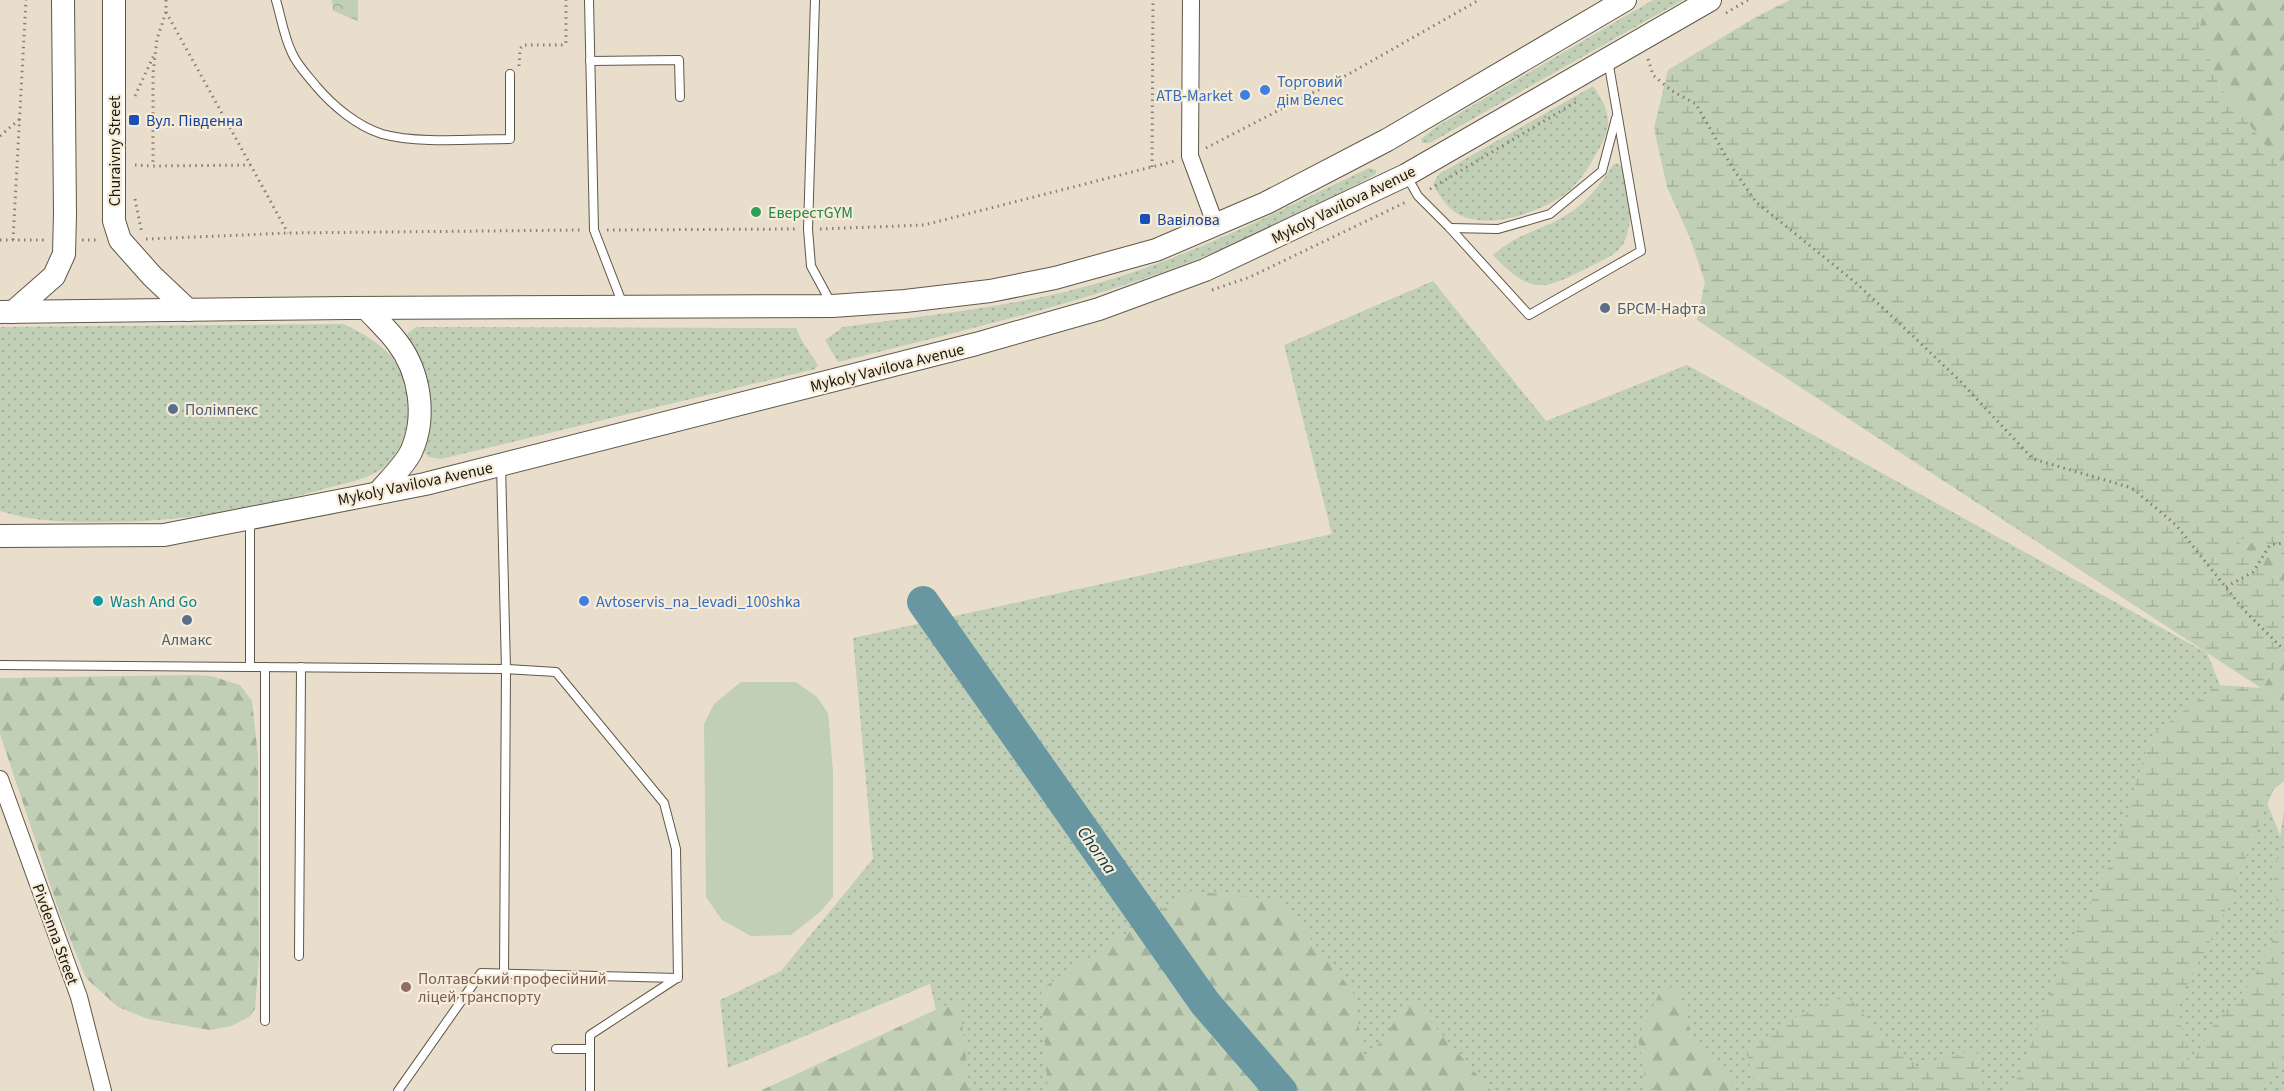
<svg xmlns="http://www.w3.org/2000/svg" width="2284" height="1091" font-family="'Source Sans 3',sans-serif">
	<defs>
		<pattern id="grass-dots" width="8" height="8" patternUnits="userSpaceOnUse" patternTransform="scale(1.5)"><rect width="8" height="8" fill="#c0cfb6"/><path d="M2 2h.1M6 6h.1" fill="none" stroke="#a4b19b" stroke-width="1.8" stroke-linecap="round"/></pattern>
		<pattern id="forest-firs" width="22" height="20" patternUnits="userSpaceOnUse" patternTransform="scale(1.5)"><rect width="22" height="20" fill="#c0cfb6"/><path d="M5 1l3.5 6h-7zM16 11l3.5 6h-7z" fill="#a4b19b"/></pattern>
		<pattern id="wetland-marsh" width="20" height="14" patternUnits="userSpaceOnUse" patternTransform="scale(1.5)"><rect width="20" height="14" fill="#c0cfb6"/><path d="M1 5h8M5 5V1M11 12h8M15 12V8" fill="none" stroke="#a4b19b"/></pattern>
		<pattern id="park-crowns" width="20" height="18" patternUnits="userSpaceOnUse" patternTransform="scale(1.5)"><rect width="20" height="18" fill="#c0cfb6"/><path d="M2 6a3 3 0 1 1 6 0M12 15a3 3 0 1 1 6 0" fill="none" stroke="#a4b19b"/></pattern>
	</defs>
	<rect width="100%" height="100%" fill="#e8decb"/>
	<g fill="url(#grass-dots)">
		<polygon points="1653,0 1683,0 1430,143 1422,143 1421,139 1436,127"/>
		<path d="M1593,86C1600,96 1607,107 1608,120C1609,131 1602,144 1596,154C1588,169 1579,183 1565,194C1541,212 1488,230 1460,215C1446,208 1440,196 1433,184L1439,174Z"/>
		<path d="M1617,163L1622,167C1628,191 1635,215 1625,240C1620,253 1605,259 1593,265C1545,289 1533,298 1493,255C1511,238 1535,231 1558,220C1582,208 1599,187 1613,165Z"/>
		<path d="M1369,168L1376,170V174C1312,209 1245,242 1177,267C1067,307 952,333 838,362L825,340L843,327C935,314 1027,306 1115,278C1203,251 1286,207 1369,168Z"/>
		<polygon points="1433,281 1546,421 1687,365 2207,653 2284,845 2284,1091 955,1091 930,984 728,1068 720,1000 781,971 873,859 853,638 1332,534 1284,345"/>
		<path d="M344,324C378,341 409,361 409,403C409,426 402,452 383,468C366,480 342,484 323,489C248,511 172,523 94,522C62,522 31,521 0,511V327Z"/>
		<polygon points="416,327 796,328 802,341 818,365 815,369 441,459 429,457 422,450 406,342 408,333"/>
	</g>
	<g fill="url(#forest-firs)">
		<polygon points="2207,0 2284,0 2284,256 2273,156 2220,87 2198,29"/>
		<polygon points="2284,457 2284,588 2281,583 2229,534"/>
		<polygon points="2284,652 2284,703 2262,689"/>
		<polygon points="191,675 211,676 240,685 252,701 258,756 259,958 255,1009 249,1017 231,1026 210,1030 148,1019 118,1007 86,978 60,914 0,734 0,678 3,678"/>
		<polygon points="1191,891 1280,900 1353,992 1365,1063 1411,999 1491,1091 1048,1091 1041,989"/>
		<polygon points="1677,986 1691,1033 1732,1083 1733,1091 1657,1091 1646,1085 1638,1036 1661,990"/>
		<polygon points="959,999 970,1091 760,1091"/>
	</g>
	<g fill="url(#wetland-marsh)">
		<polygon points="1790,0 2207,0 2199,30 2220,87 2274,156 2284,185 2284,555 2231,535 2281,583 2284,588 2284,652 2262,689 2284,703 2284,781 2273,790 2222,918 2177,1004 2189,1069 2214,1024 2252,981 2280,926 2274,879 2284,810 2284,1059 2262,1091 2010,1091 2022,1070 2061,964 2113,857 2150,737 2217,685 2261,688 1697,320 1705,282 1690,238 1667,187 1654,128 1668,70 1756,17"/>
		<polygon points="1847,996 1886,1040 1918,1067 1976,1049 1984,1091 1756,1091 1746,1051 1791,1019"/>
	</g>
	<polygon fill="url(#park-crowns)" points="332,0 358,0 358,21 333,11"/>
	<polygon fill="#c0cfb6" points="741,682 796,682 817,697 828,713 833,771 833,897 820,912 791,935 751,936 722,920 706,897 704,724 714,704"/>
	<g fill="none" stroke-linecap="round" stroke-linejoin="round">
		<polyline stroke="#6897a2" stroke-width="32" points="923,602 1205,1003 1281,1091"/>
		<defs>
			<g id="lane">
				<path d="M276,0C281,17 284,37 292,53C297,65 308,76 316,86C333,106 357,126 382,134C418,144 473,139 510,139V74"/>
				<polyline points="589,0 594,230 623,305"/>
				<polyline points="815,0 808,229 811,266 831,303"/>
				<polyline points="590,61 679,60 680,97"/>
				<polyline points="1406,175 1418,196 1450,228 1529,315 1641,251 1608,60"/>
				<polyline points="1450,228 1498,229 1550,214 1602,171 1616,118"/>
				<polyline points="501,465 506,669 504,974"/>
				<polyline points="0,665 250,667 250,518"/>
				<polyline points="250,667 506,669 556,672 664,803 676,849 678,978 481,973 398,1091"/>
				<polyline points="265,667 265,1021"/>
				<polyline points="299,956 301,667"/>
				<polyline points="556,1049 590,1049"/>
				<polyline points="590,1091 590,1035 677,978"/>
			</g>
			<g id="street">
				<polyline points="1191,0 1190,156 1216,226"/>
				<polyline points="0,779 79,997 103,1091"/>
			</g>
			<g id="secondary">
				<polyline points="114,0 114,221 120,240 152,276 188,310"/>
				<path d="M366,308C376,319 388,330 397,342C420,372 427,417 411,452C404,466 389,480 379,492"/>
				<polyline points="0,312 348,308 832,306 905,301 990,291 1055,278 1156,250 1266,203 1387,140 1625,0"/>
				<polyline points="13,312 54,276 64,254 65,214 63,0"/>
				<polyline points="0,536 164,535 425,484 976,344 1099,309 1205,270 1406,175 1710,0"/>
			</g>
		</defs>
		<use href="#lane" stroke="#605847" stroke-width="10"/>
		<use href="#street" stroke="#605847" stroke-width="18"/>
		<use href="#secondary" stroke="#605847" stroke-width="24"/>
		<g stroke="#878073" stroke-width="3" stroke-dasharray="1.5 4.5" stroke-linecap="butt">
			<polyline points="166,0 166,12 288,233"/>
			<polyline points="166,12 157,39 153,74 153,166 250,165"/>
			<polyline points="1726,13 1748,0"/>
			<polyline points="1648,59 1653,75 1672,91 1696,104 1732,167 1756,202 1856,283 1914,337 1960,381 2033,459 2132,488 2176,525 2244,610 2284,650"/>
			<polyline points="519,66 520,49 523,45 563,45 566,43 566,0"/>
			<polyline points="135,96 154,55"/>
			<polyline points="0,136 21,118"/>
			<polyline points="1206,148 1347,75 1479,0"/>
			<polyline points="135,165 153,166"/>
			<polyline points="1152,167 1153,0"/>
			<polyline points="1430,189 1576,102"/>
			<polyline points="135,199 142,234"/>
			<polyline points="820,229 924,225 1175,161"/>
			<polyline points="607,230 796,229"/>
			<polyline points="146,239 288,233 583,230"/>
			<polyline points="0,240 46,240"/>
			<polyline points="13,240 26,0"/>
			<polyline points="82,240 99,240"/>
			<polyline points="1212,290 1250,277 1408,201"/>
			<polyline points="2226,587 2253,572 2270,545 2284,543"/>
		</g>
		<use href="#lane" stroke="#fff" stroke-width="8"/>
		<use href="#street" stroke="#fff" stroke-width="16"/>
		<use href="#secondary" stroke="#fff" stroke-width="22"/>
	</g>
	<g fill="#3f7fe0" stroke="#f6ecd8" stroke-width="2">
		<circle cx="1265" cy="90" r="6"/>
		<circle cx="1245" cy="95" r="6"/>
		<circle cx="584" cy="601" r="6"/>
	</g>
	<g fill="#1a4fb4" stroke="#f6ecd8" stroke-width="2">
		<rect x="128" y="114" width="12" height="12" rx="3"/>
		<rect x="1139" y="213" width="12" height="12" rx="3"/>
	</g>
	<circle fill="#2e9e5b" stroke="#f6ecd8" stroke-width="2" cx="756" cy="212" r="6"/>
	<g fill="#5c6f8a" stroke="#f6ecd8" stroke-width="2">
		<circle cx="1605" cy="308" r="6"/>
		<circle cx="173" cy="409" r="6"/>
		<circle cx="187" cy="620" r="6"/>
	</g>
	<circle fill="#0f9aa8" stroke="#f6ecd8" stroke-width="2" cx="98" cy="601" r="6"/>
	<circle fill="#8d6e63" stroke="#f6ecd8" stroke-width="2" cx="406" cy="987" r="6"/>
	<g text-anchor="middle" stroke-width="4.5" stroke-linejoin="round" paint-order="stroke">
		<g font-size="16" fill="#366cbe" stroke="#f6ecd8" text-anchor="start">
			<text x="1277" y="87">Торговий<tspan x="1277" dy="18">дім Велес</tspan></text>
			<text x="1233" y="101" text-anchor="end">ATB-Market</text>
			<text x="596" y="607">Avtoservis_na_levadi_100shka</text>
		</g>
		<g font-size="16" fill="#164399" stroke="#f6ecd8" text-anchor="start">
			<text x="146" y="126">Вул. Південна</text>
			<text x="1157" y="225">Вавілова</text>
		</g>
		<g font-size="16" fill="#1a1710" stroke="#f6ecd8">
			<text transform="translate(114 151) rotate(-90)" y="6">Churaivny Street</text>
			<text transform="translate(1343 204) rotate(-26)" y="6">Mykoly Vavilova Avenue</text>
			<text transform="translate(887 367) rotate(-14)" y="6">Mykoly Vavilova Avenue</text>
			<text transform="translate(415 483) rotate(-12)" y="6">Mykoly Vavilova Avenue</text>
			<text transform="translate(56 934) rotate(70)" y="6">Pivdenna Street</text>
		</g>
		<g font-size="16" fill="#27864d" stroke="#f6ecd8" text-anchor="start">
			<text x="768" y="218">ЕверестGYM</text>
		</g>
		<g font-size="16" fill="#4e5e75" stroke="#f6ecd8" text-anchor="start">
			<text x="1617" y="314">БРСМ-Нафта</text>
			<text x="185" y="415">Полімпекс</text>
			<text x="187" y="645" text-anchor="middle">Алмакс</text>
		</g>
		<g font-size="16" fill="#0d838f" stroke="#f6ecd8" text-anchor="start">
			<text x="110" y="607">Wash And Go</text>
		</g>
		<g font-size="16" fill="#785e54" stroke="#f6ecd8" text-anchor="start">
			<text x="418" y="984">Полтавський професійний<tspan x="418" dy="18">ліцей транспорту</tspan></text>
		</g>
		<g font-size="18" font-style="italic" fill="#093741" stroke="#f6ecd8">
			<text transform="translate(1097 850) rotate(55)" y="6">Chorna</text>
		</g>
	</g>
</svg>
